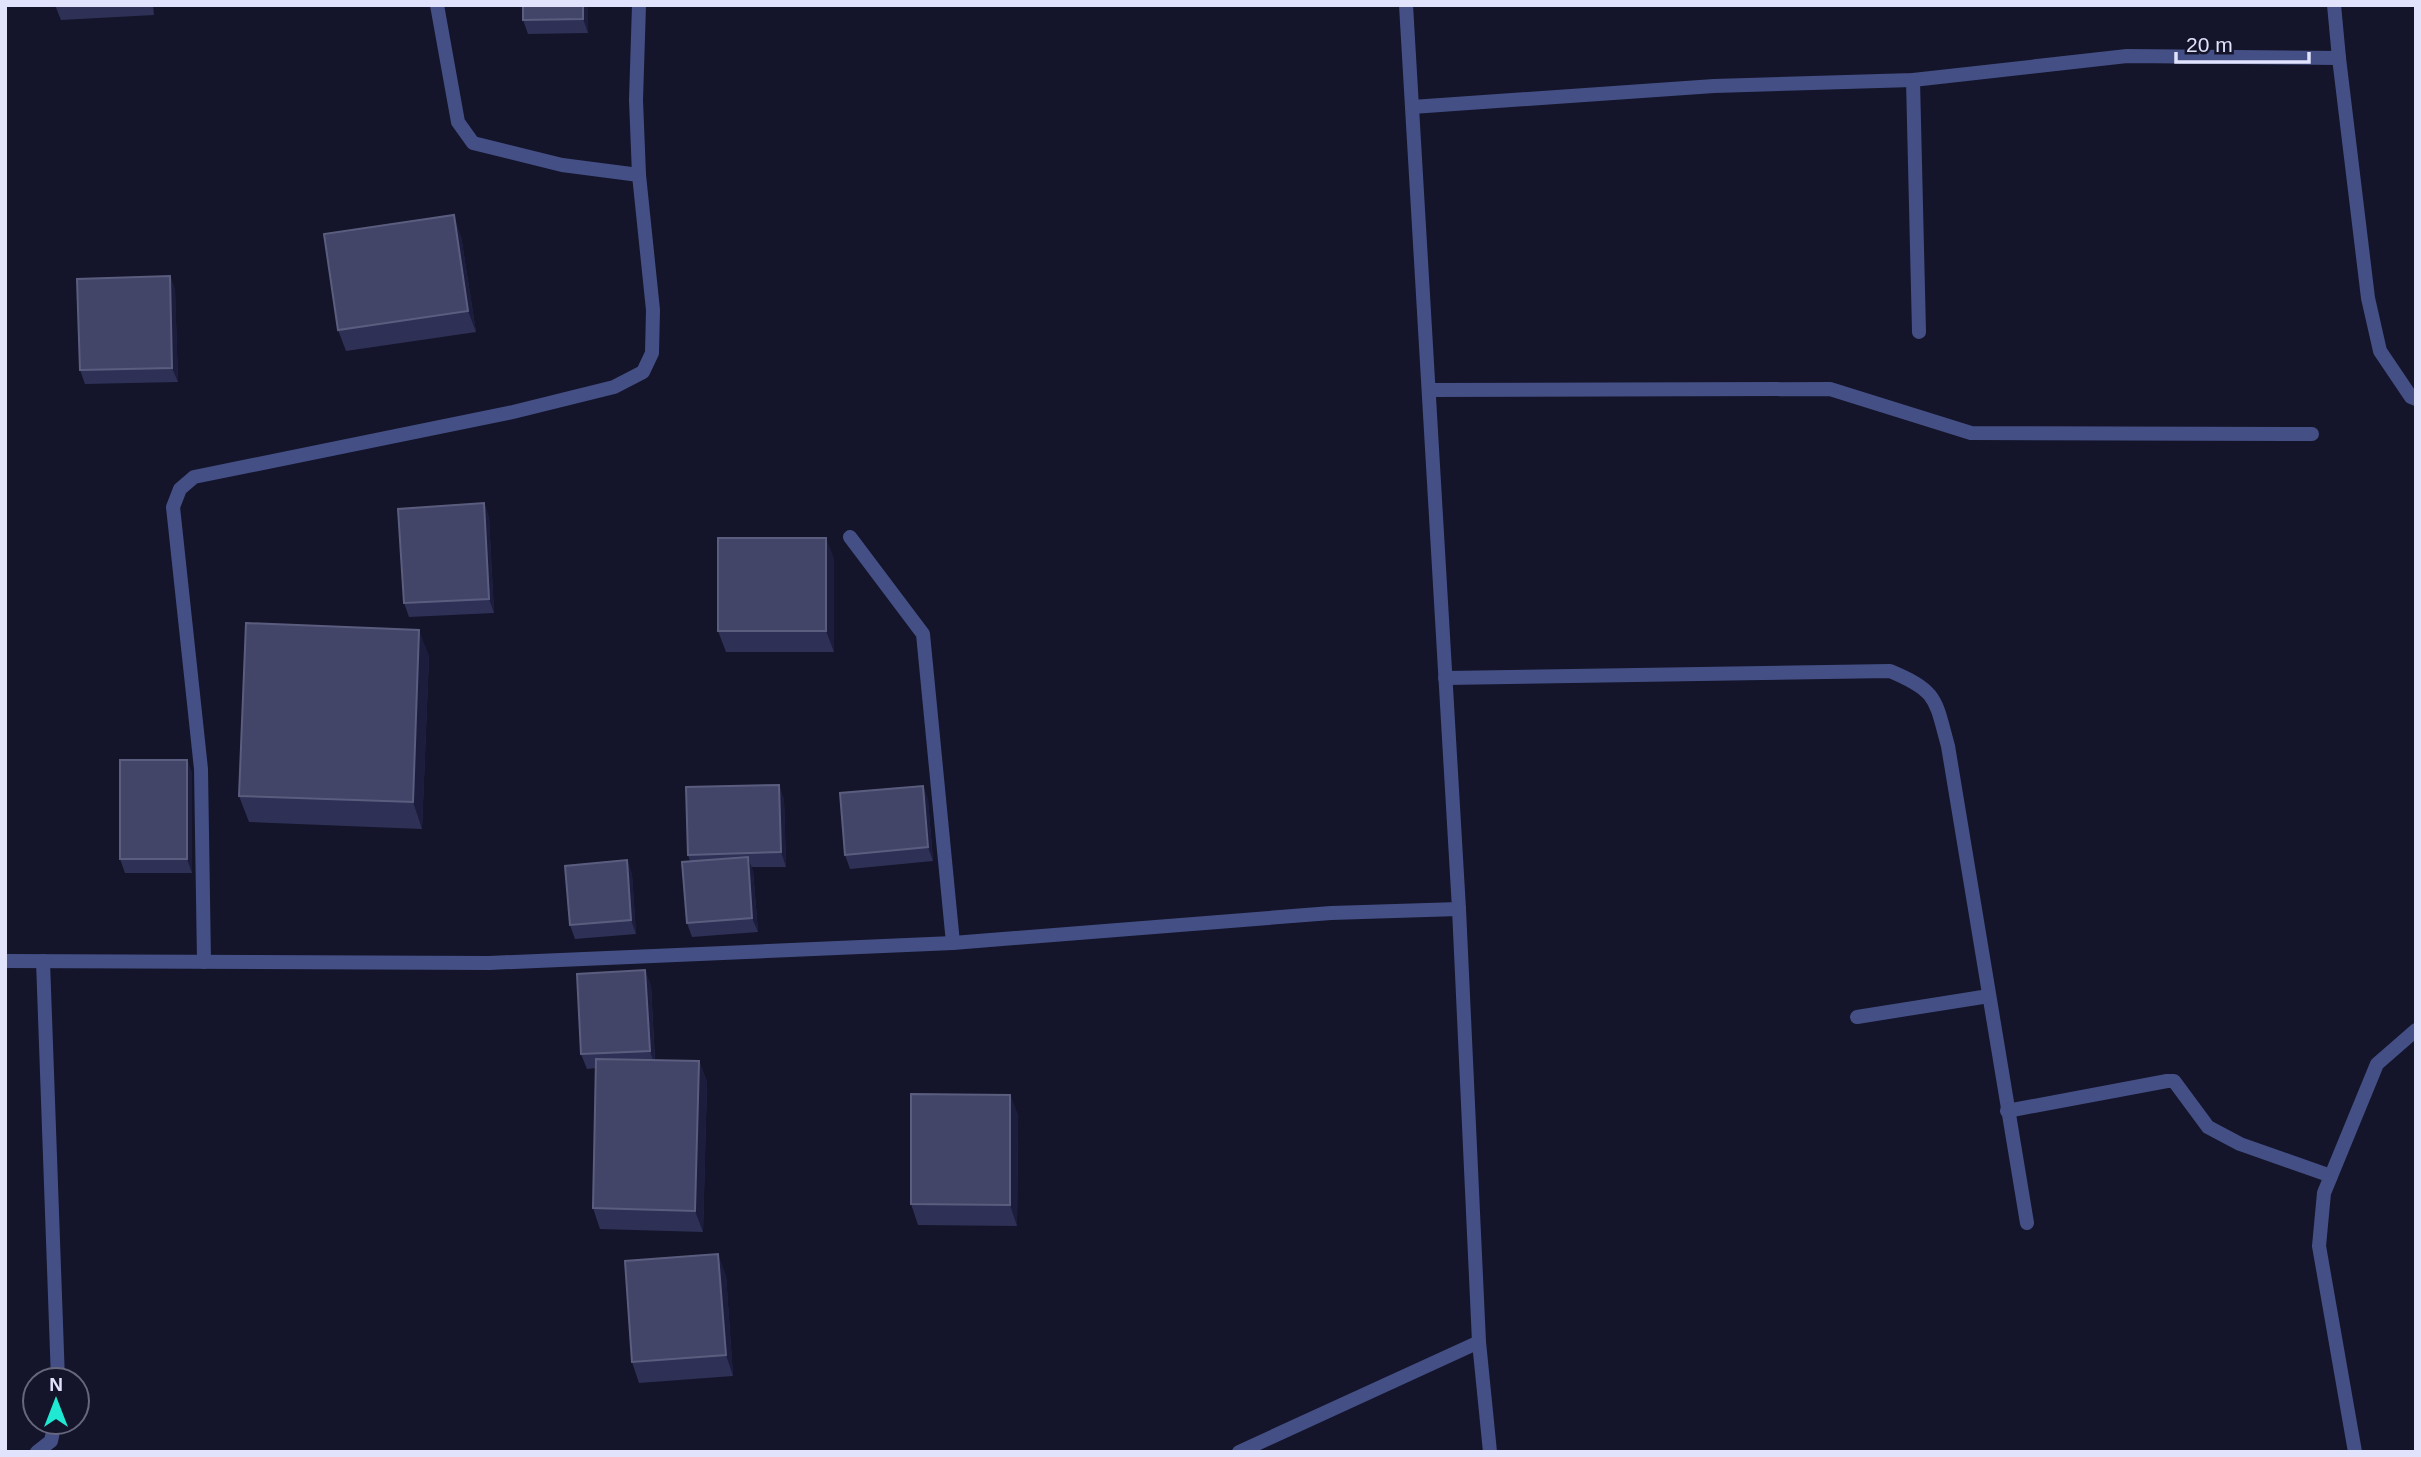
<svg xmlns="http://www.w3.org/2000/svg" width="2421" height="1457" font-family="Helvetica,sans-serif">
	<rect width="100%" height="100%" fill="#14152a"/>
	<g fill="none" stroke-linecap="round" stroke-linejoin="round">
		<g stroke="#444f85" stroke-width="14">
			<polyline points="437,5 458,122 473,143 562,165 639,175"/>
			<polyline points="1406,5 1459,909 1479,1342 1490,1452"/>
			<polyline points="2339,58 2368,298 2380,351 2411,397 2416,399"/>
			<polyline points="1913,80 1919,332"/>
			<polyline points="1412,107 1714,86 1913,80 2127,56 2339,58 2334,5"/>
			<polyline points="1429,390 1830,389 1971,433 2312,434"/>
			<polyline points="850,537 923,634 953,943"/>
			<path d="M1445,678L1890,671C1938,691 1935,699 1948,746L2027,1223"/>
			<polyline points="5,961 489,963 953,943 1331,913 1459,909"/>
			<polyline points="43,961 58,1380"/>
			<polyline points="204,962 201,769 173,507 180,489 194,477 513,412 614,387 643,372 652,353 653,310 639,175 636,100 639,5"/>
			<polyline points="1857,1017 1989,996"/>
			<polyline points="2007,1111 2167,1081 2174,1081 2208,1127 2240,1144 2331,1176"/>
			<polyline points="37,1452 51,1441 55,1422"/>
			<polyline points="1239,1452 1479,1342"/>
			<polyline points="2355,1452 2319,1246 2324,1193 2377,1064 2416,1030"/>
		</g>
	</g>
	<g fill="#2f3056">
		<polygon points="55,5 153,5 154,15 61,20"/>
		<polygon points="523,5 588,5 588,33 528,34 523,20"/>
		<polygon points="461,236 476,332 346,351 338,330"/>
		<polygon points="170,276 175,290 178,382 85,384 80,370"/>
		<polygon points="484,503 489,518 494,613 409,617 404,603"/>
		<polygon points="834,558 834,652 726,652 718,631"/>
		<polygon points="429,656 422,829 249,822 239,796"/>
		<polygon points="187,760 192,774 192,873 125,873 120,859"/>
		<polygon points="779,785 784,800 786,867 751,867 753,871 758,932 692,937 687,923 690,861 688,855"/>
		<polygon points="923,786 928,800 933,861 850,869 845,855"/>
		<polygon points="627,860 632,875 636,934 575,939 570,925"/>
		<polygon points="651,985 655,1060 699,1061 707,1082 703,1232 600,1229 593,1208 596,1068 587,1069 581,1054"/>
		<polygon points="1010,1095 1018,1116 1017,1226 918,1225 911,1204"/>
		<polygon points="726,1275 733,1376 639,1383 632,1362"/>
	</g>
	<g fill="#1c1d3d">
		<polygon points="583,5 588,5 588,33 583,19"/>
		<polygon points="454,215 461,236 476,332 468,311"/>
		<polygon points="170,276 175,290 178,382 172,368"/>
		<polygon points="484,503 489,518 494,613 489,599"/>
		<polygon points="826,538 834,558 834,652 826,631"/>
		<polygon points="419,630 429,656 422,829 413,802"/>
		<polygon points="187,760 192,774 192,873 187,859"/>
		<polygon points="779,785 784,800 786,867 781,852"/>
		<polygon points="923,786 928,800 933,861 928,847"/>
		<polygon points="748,857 753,871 758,932 752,918"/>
		<polygon points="627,860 632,875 636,934 631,920"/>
		<polygon points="645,970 651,985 655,1066 650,1051"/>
		<polygon points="699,1061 707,1082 703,1232 695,1211"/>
		<polygon points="1010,1095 1018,1116 1017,1226 1010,1205"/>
		<polygon points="718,1254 726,1275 733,1376 726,1355"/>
	</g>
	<g fill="#424468" stroke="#5b5d7f" stroke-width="2">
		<polygon points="523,5 583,5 583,19 523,20"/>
		<polygon points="454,215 468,311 338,330 324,234"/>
		<polygon points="170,276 172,368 80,370 77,279"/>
		<polygon points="484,503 489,599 404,603 398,509"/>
		<rect x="718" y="538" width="108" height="93"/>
		<polygon points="246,623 419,630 413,802 239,796"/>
		<rect x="120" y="760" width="67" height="99"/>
		<polygon points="779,785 781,852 688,855 686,787"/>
		<polygon points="923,786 928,847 845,855 840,793"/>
		<polygon points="748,857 752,918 687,923 682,862"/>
		<polygon points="627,860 631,920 570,925 565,866"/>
		<polygon points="645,970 650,1051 581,1054 577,974"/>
		<polygon points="596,1059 699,1061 695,1211 593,1208"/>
		<polygon points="911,1094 1010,1095 1010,1205 911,1204"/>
		<polygon points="718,1254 726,1355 632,1362 625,1261"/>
	</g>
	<rect width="2421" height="1457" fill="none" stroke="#e1e3fc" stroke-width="14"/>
	<g transform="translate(56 1401)"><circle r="33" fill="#14152a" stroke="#66677e" stroke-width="2"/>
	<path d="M0-5L12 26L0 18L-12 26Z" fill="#1fe9d2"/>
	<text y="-10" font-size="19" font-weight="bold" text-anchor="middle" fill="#e1e3fc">N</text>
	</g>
	<path d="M2176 52v10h133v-10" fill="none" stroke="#e1e3fc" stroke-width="3.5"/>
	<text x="2186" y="52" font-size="21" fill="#e1e3fc" stroke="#14152a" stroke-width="5" paint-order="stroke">20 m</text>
</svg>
